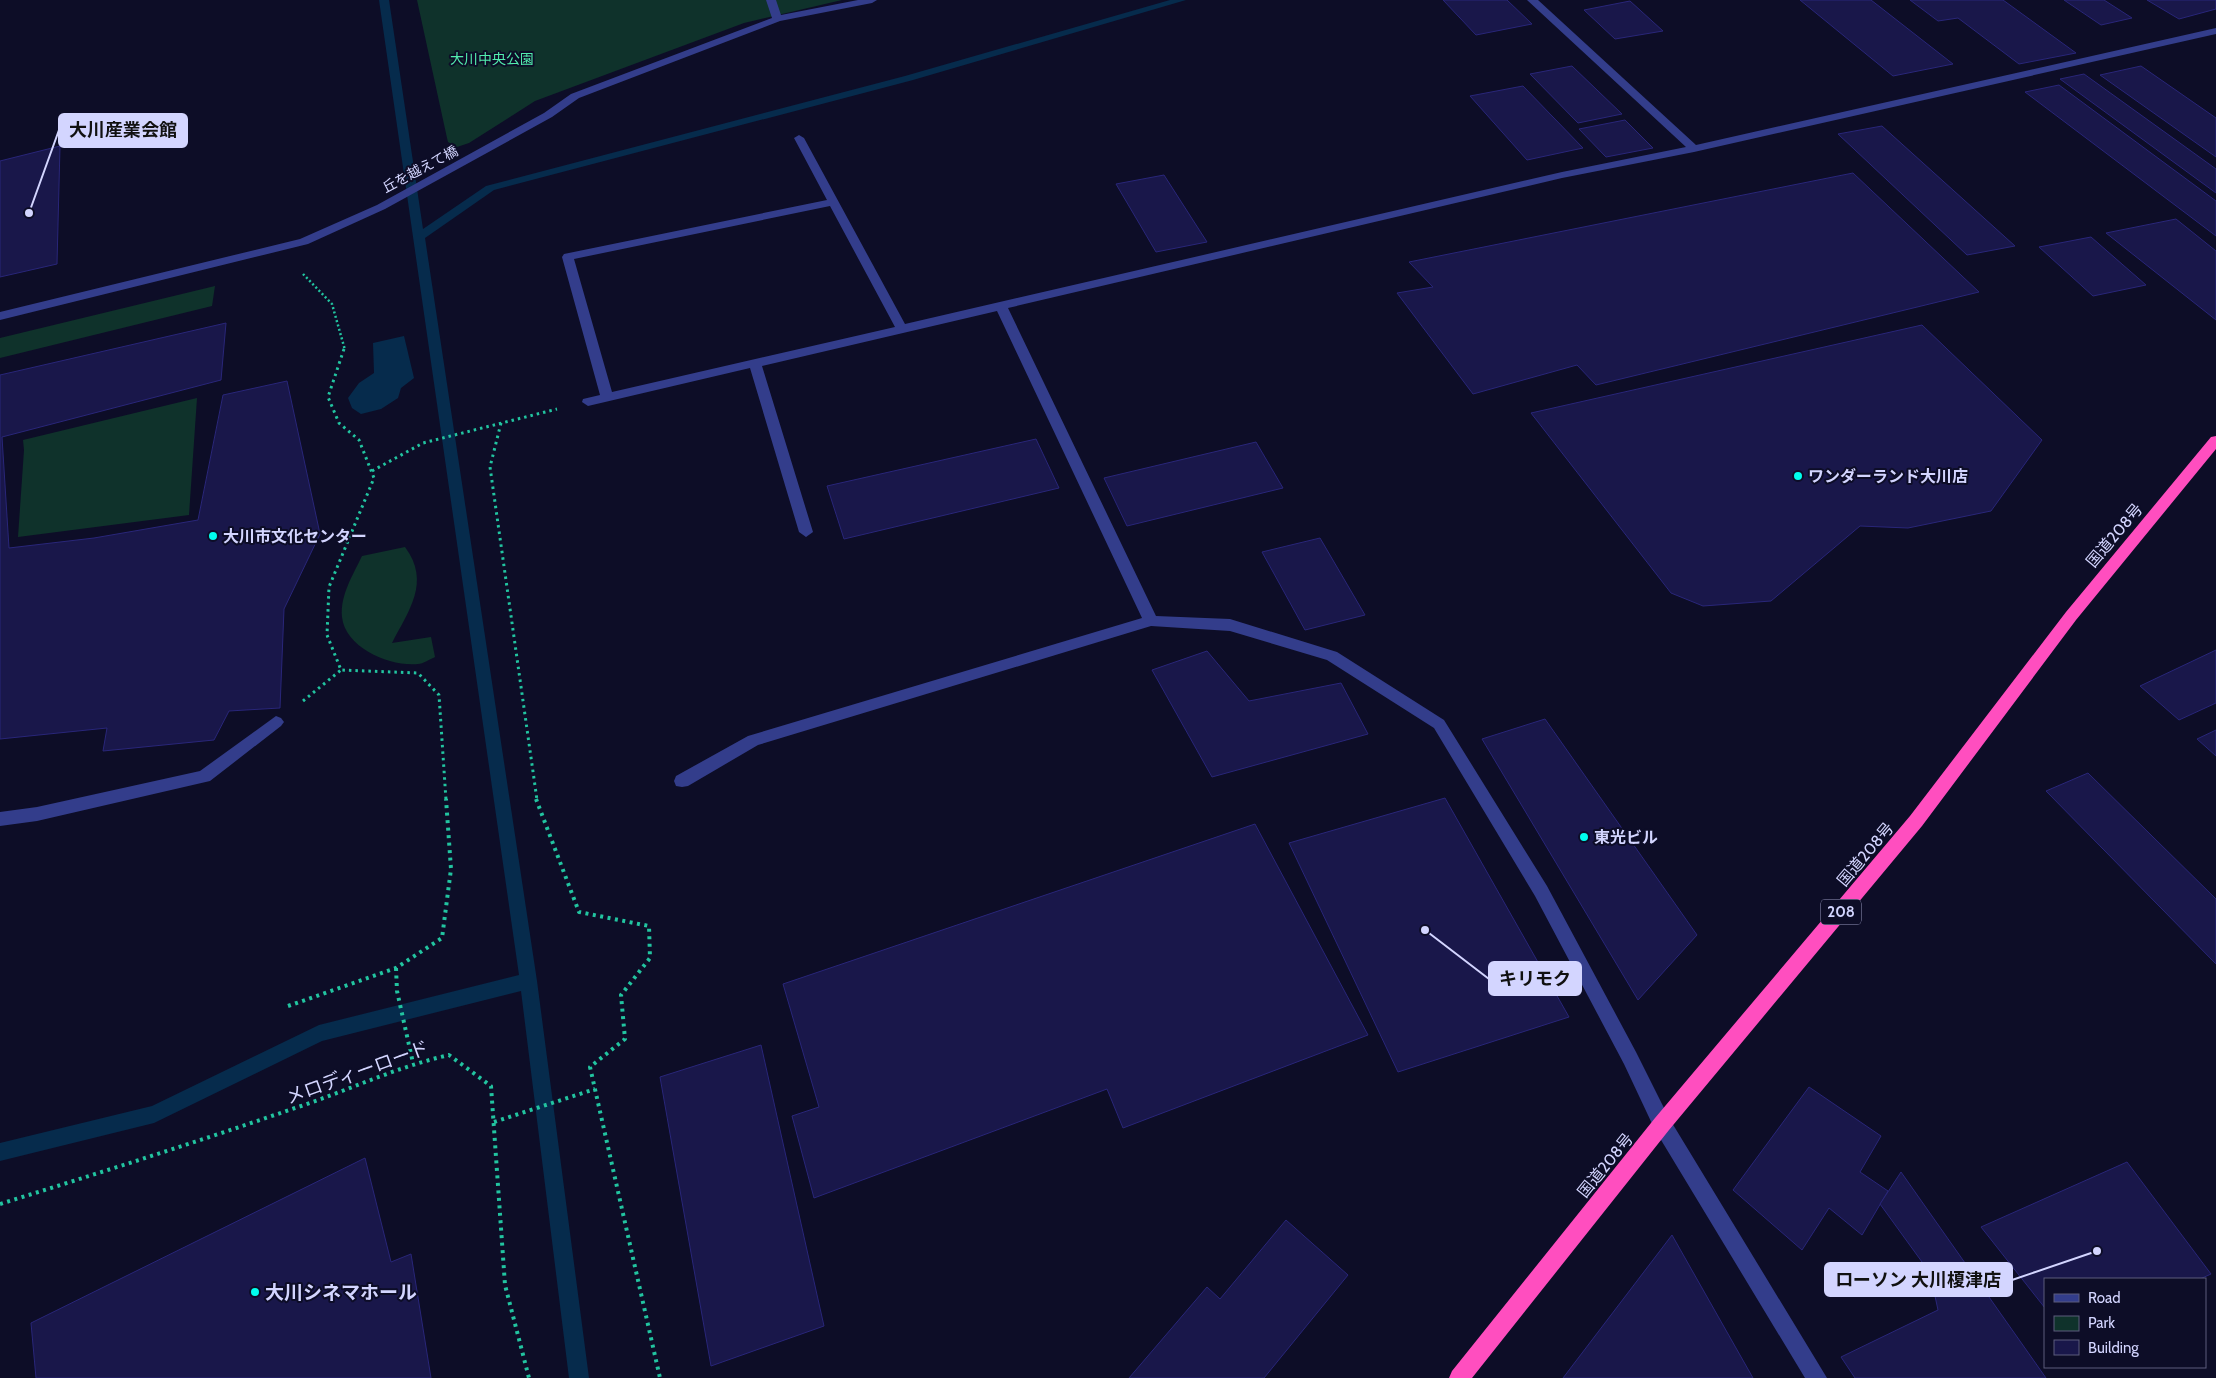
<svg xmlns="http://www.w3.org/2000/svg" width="2216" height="1378" font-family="Cabin,'Noto Sans JP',sans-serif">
	<rect width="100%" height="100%" fill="#0d0d27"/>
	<g fill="#0f322b">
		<polygon points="417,0 842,0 744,23 535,101 469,143 457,147 448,142 447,138"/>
		<polygon points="215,286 212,306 0,358 0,338"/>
		<polygon points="197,398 189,515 18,537 24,450 23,440"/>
		<path d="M405,547C431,582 409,610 392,643L431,637L435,657C430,659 423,664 418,664C391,667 345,648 342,617C340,595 353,575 362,556Z"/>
	</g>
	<polygon fill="#062b4c" points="404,336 414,378 401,388 398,398 381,409 361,414 352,408 348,398 359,383 374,373 373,343"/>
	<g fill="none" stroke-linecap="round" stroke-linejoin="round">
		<polygon fill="#062b4c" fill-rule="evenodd" points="379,0 389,0 423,229 486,186 905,76 1170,0 1186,0 913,80 494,190 425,238 537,981 589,1378 569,1378 521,991 322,1041 154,1123 0,1161 0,1143 152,1106 319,1025 519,975"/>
	</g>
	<g fill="#19174a" stroke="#292679">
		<polygon points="1443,0 1507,0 1532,24 1476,35"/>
		<polygon points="1800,0 1871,0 1953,64 1893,76"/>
		<polygon points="1910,0 2003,0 2076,53 2019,64 1958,18 1938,21"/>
		<polygon points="2064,0 2104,0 2132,18 2101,25"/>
		<polygon points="2147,0 2216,0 2216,9 2179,19"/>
		<polygon points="1630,1 1663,31 1615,39 1584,10"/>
		<polygon points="1572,66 1622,114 1578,123 1530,74"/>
		<polygon points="2141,66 2216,118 2216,157 2100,75"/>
		<polygon points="2084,74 2216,169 2216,193 2060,79"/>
		<polygon points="2059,85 2216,201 2216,236 2025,92"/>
		<polygon points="1523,86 1583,148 1527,160 1470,96"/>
		<polygon points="1625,120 1653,148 1606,157 1579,129"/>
		<polygon points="1882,126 2015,246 1967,255 1838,134"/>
		<polygon points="60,146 57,264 0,277 0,161"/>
		<polygon points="1853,173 1979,292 1596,385 1577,365 1473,394 1397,293 1433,287 1409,262"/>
		<polygon points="1164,175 1207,242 1156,252 1116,184"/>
		<polygon points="2176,219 2216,251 2216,320 2106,233"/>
		<polygon points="2091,237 2146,285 2093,296 2039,247"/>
		<polygon points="226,323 221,380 2,437 9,548 94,538 198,520 223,395 287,381 320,534 284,609 280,708 229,711 214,740 103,751 107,728 0,739 0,375"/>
		<polygon points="1922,325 2042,440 1991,511 1908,528 1860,526 1771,601 1703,606 1671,593 1531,413"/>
		<polygon points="1036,439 1059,488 844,539 827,486"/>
		<polygon points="1256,442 1283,488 1127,526 1104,478"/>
		<polygon points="1320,538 1365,615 1305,630 1262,552"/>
		<polygon points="2216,650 2216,703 2179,720 2140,686"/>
		<polygon points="1207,651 1249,701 1341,683 1368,734 1212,777 1152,670"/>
		<polygon points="1545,719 1697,935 1638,1000 1482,739"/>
		<polygon points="2216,730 2216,756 2197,739"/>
		<polygon points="2088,773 2216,899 2216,964 2046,791"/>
		<polygon points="1445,798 1569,1017 1398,1072 1289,843"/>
		<polygon points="1255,824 1368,1035 1123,1128 1107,1089 814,1198 792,1116 819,1107 783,984"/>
		<polygon points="761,1045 824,1326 711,1366 660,1077"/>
		<polygon points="1809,1087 1881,1136 1860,1172 1888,1191 1862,1235 1829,1208 1802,1250 1733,1190"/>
		<polygon points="365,1158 391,1262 411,1254 431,1378 36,1378 31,1323"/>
		<polygon points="2127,1162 2211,1274 2200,1279 2045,1279 2045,1308 1981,1227"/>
		<polygon points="1901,1172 2046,1378 1855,1378 1841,1357 1938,1310 1930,1273 1880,1204"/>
		<polygon points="1286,1220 1348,1275 1264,1378 1129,1378 1207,1287 1220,1299"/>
		<polygon points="1672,1235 1753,1378 1563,1378"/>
	</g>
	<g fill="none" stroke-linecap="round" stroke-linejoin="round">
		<polyline stroke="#22c4a0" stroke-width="2.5" stroke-dasharray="2 2.5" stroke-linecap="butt" points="303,274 332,304 345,350"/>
		<g stroke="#22c4a0" stroke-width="3" stroke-dasharray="2.5 4" stroke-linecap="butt">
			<polyline points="344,349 328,397 339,423 359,440 374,478 329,587 327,635 341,670 418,673 439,695 446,800"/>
			<polyline points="501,423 490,467 537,800"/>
			<polyline points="372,471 423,443 557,409"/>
			<polyline points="303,701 341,670"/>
		</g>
		<g stroke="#22c4a0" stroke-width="4" stroke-dasharray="3 4.5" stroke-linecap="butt">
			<polyline points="536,799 579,912 649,926 650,958 621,995 625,1039 590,1067 660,1378"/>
			<polyline points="396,968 397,991 413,1063"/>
			<polyline points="288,1006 396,968 442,938 451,869 446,799"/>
			<polyline points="494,1122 595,1089"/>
			<path d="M0,1204C99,1173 197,1142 295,1108C347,1091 396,1067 449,1055L491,1086L505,1285L529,1378"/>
		</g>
		<g fill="#333d8b" fill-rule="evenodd">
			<polygon points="766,0 776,0 781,15 858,0 877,0 872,3 780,21 579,98 552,117 385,209 308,244 0,320 0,312 300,239 377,205 544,113 571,94 772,18"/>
			<path d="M1527,0H1538L1696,145L2216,28V34L1694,152L1562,178L1008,308L1156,616L1230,619L1337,652L1444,720L1547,886L1636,1052L1669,1118L1827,1378H1805L1655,1130L1624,1064L1535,896L1434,728L1327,660L1230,631L1151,626L758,745L688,786L682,787L676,786L674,781L676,776L748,736L1142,618L997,311L762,366L813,532L806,537L799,532L750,368L588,406L582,402L583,399L600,395L562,257L564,254L827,200L794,138L799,135L804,138L905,324L1562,172L1686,147ZM830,206L895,327L612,392L574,259Z"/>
			<polygon points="276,716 281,718 284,722 281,726 210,781 37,821 0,826 0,812 37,807 200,771"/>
		</g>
		<polygon fill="#ff4ebf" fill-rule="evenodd" points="2216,436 2216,449 2076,620 1922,826 1669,1130 1472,1378 1449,1378 1452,1371 1655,1118 1910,816 2066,612 2211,437"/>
	</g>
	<g fill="#00feee" stroke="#0d0d27" stroke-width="2">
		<circle cx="1798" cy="476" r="5"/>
		<circle cx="213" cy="536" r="5"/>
		<circle cx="1584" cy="837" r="5"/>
		<circle cx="255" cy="1292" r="5"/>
	</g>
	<g text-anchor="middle" stroke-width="4" stroke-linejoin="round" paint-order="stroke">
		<g font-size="14" fill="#52ecad" stroke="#0d0d27">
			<text x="492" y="64">大川中央公園</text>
		</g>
		<g font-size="14" fill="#d3d5ff" stroke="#0d0d27">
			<text transform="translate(420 169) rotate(-28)" y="5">丘を越えて橋</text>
		</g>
		<rect fill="#0d0d27" stroke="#9899be" stroke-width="1" x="1821" y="899.5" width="40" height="25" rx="4"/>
		<g font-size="15" font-weight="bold" fill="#d3d5ff">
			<text x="1841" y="917">208</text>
		</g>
		<g font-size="16" font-weight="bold" fill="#d3d5ff" stroke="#0d0d27" text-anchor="start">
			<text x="1808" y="482">ワンダーランド大川店</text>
			<text x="223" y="542">大川市文化センター</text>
			<text x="1594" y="843">東光ビル</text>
		</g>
		<g font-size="16" fill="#d3d5ff" stroke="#0d0d27">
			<text transform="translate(2114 535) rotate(-50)" y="6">国道208号</text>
			<text transform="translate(1865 854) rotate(-50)" y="6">国道208号</text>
			<text transform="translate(1605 1165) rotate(-51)" y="6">国道208号</text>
		</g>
		<g font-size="19" fill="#d3d5ff" stroke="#0d0d27">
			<text transform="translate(357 1072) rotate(-20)" y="7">メロディーロード</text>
		</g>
		<g font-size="19" font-weight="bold" fill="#d3d5ff" stroke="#0d0d27" text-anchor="start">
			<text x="265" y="1299">大川シネマホール</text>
		</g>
	</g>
	<path fill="none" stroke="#d3d5ff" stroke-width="2" d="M29 213L59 130M1425 930L1489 979M2097 1251L2012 1280"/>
	<g fill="#d3d5ff" stroke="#0d0d27" stroke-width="2">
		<circle cx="29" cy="213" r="5"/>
		<circle cx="1425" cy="930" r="5"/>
		<circle cx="2097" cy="1251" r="5"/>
	</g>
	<g fill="#d3d5ff" stroke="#d3d5ff" stroke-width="2">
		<rect x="59" y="114" width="128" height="33" rx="5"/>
		<rect x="1489" y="962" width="92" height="33" rx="5"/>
		<rect x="1825" y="1263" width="187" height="33" rx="5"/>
	</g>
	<g font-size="18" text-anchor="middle" font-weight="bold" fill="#111">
		<text x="123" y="136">大川産業会館</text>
		<text x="1535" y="985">キリモク</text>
		<text x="1918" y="1286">ローソン 大川榎津店</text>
	</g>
	<rect x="2044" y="1278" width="162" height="90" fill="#0d0d27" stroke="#5c5d7d"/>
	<rect x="2054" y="1294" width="25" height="8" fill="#333d8b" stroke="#5c5d7d"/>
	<text x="2088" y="1303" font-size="15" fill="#d3d5ff">Road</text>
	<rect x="2054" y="1316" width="25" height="15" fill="#0f322b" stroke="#5c5d7d"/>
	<text x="2088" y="1328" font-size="15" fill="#d3d5ff">Park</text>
	<rect x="2054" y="1340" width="25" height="15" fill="#19174a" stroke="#5c5d7d"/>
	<text x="2088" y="1353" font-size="15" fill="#d3d5ff">Building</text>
</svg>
